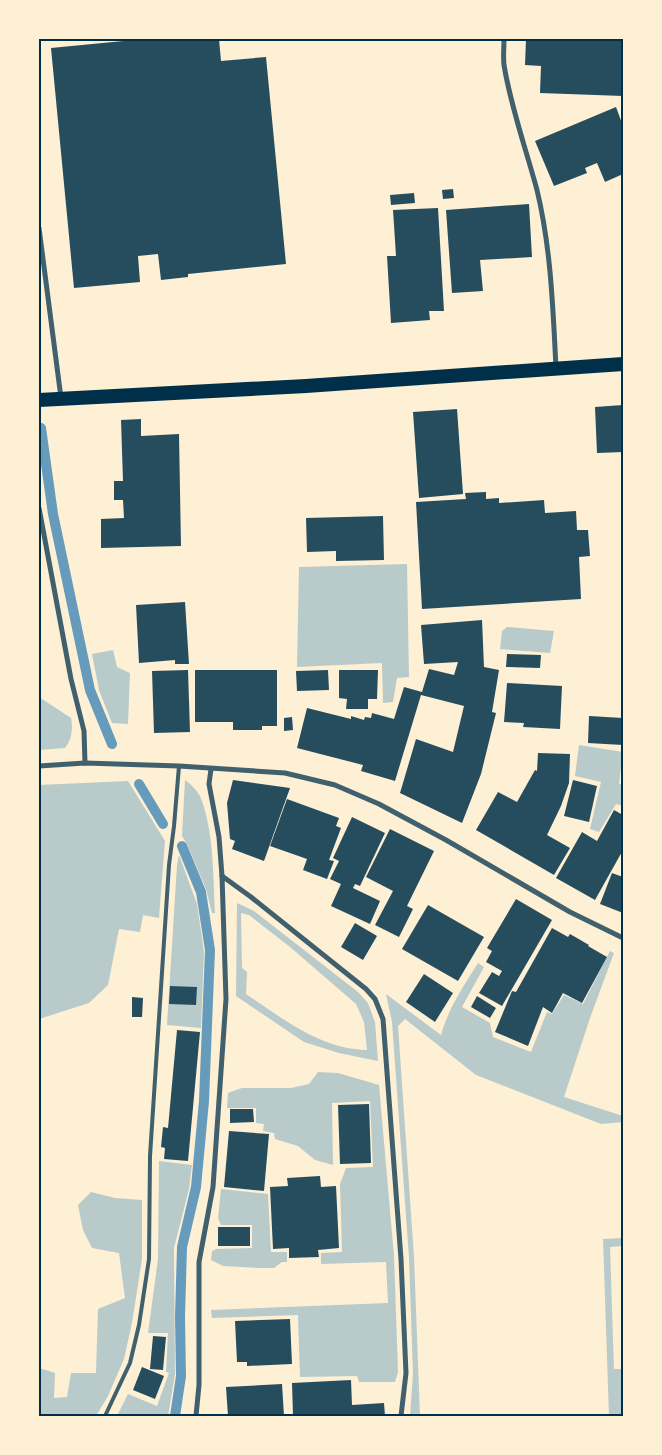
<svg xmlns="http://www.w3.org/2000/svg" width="662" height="1455" font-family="'Asap Condensed',sans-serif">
	<rect width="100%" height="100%" fill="#fdf0d5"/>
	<g fill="#b9caca" fill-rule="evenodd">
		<polygon points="407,564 409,677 397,678 393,702 383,703 382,663 297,667 299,567"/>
		<polygon points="507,627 554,631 550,653 500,649 502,631"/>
		<polygon points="113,650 117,667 130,673 128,724 112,723 99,690 92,654"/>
		<path d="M39,697L71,718C73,729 72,739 65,748L39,750Z"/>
		<polygon points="579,745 623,752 619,784 623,785 623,806 616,804 599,832 590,829 601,782 575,776"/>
		<path d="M185,780C193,786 199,792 202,801C214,836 213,876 215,913H212L206,889L187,844L182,836Z"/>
		<polygon points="128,781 165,841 159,918 143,915 140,932 119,929 108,985 89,1003 39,1019 39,785"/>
		<polygon points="179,855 197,904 204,952 201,1028 167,1025 177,865"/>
		<path d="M237,903L254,911L358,992L368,1003L375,1022L378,1061L339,1053L304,1042L236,996ZM241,913L249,915L290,947L356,1004L364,1022L367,1050C321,1049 283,1019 246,994L247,972L242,968Z"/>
		<path d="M610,951L614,953L590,1018L564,1097L623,1116V1122L601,1124L476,1075L405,1019L398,1026L414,1257L420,1416H410L413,1373L409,1258L392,1022L386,994L441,1035C449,1007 463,987 478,963L484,967L462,1007L490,1023L493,1037L531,1052L547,1012L552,1014L564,995L583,1004Z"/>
		<polygon points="318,1072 338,1073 379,1085 394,1256 398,1372 395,1382 359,1382 357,1376 300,1377 298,1315 212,1318 211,1310 388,1303 386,1262 321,1264 321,1253 342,1252 340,1184 346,1168 373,1167 370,1101 332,1103 333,1165 315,1160 298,1146 275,1139 274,1133 263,1131 264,1124 256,1123 256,1108 227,1108 228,1093 242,1088 291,1088 309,1084"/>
		<polygon points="159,1161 192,1165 189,1189 174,1248 175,1374 168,1416 117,1416 128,1394 157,1406 169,1373 166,1372 168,1333 148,1333 158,1259"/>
		<polygon points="221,1189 268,1194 271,1252 287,1252 287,1262 282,1262 274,1268 259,1268 223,1266 211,1260 212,1251 216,1249 252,1248 252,1225 221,1225 218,1218"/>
		<polygon points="91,1192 115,1198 142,1200 142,1259 132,1323 124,1359 108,1396 96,1416 39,1416 39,1368 55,1373 54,1398 67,1397 71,1373 96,1373 98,1309 125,1298 119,1253 92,1248 83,1230 78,1205"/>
		<polygon points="623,1238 623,1246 610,1247 614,1369 623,1369 623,1416 609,1416 603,1239"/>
	</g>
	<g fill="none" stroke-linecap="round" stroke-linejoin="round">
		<g stroke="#669bbc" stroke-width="10">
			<polyline points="41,428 53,514 90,690 112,744"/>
			<polyline points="139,784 163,824"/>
			<polyline points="175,1416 181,1376 180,1317 182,1247 196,1187 204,1101 210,950 201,892 182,846"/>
		</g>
	</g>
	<g fill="#264d5e">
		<polygon points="144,39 219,39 221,61 266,57 286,264 188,274 188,277 161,280 158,254 138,256 140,282 74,288 51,48"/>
		<polygon points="526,39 623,39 623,96 540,93 541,66 525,65"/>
		<polygon points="616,107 623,126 623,174 605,182 597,163 585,168 587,173 554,186 535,141"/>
		<polygon points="453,189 454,198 443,199 442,190"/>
		<polygon points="414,193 415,203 391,205 390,195"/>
		<polygon points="529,204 532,257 480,260 483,291 452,293 446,210"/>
		<polygon points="438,208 444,311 429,311 430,320 391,323 387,256 396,256 393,210"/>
		<polygon points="623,405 623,452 597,453 595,407"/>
		<polygon points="457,409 463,494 419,498 413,412"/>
		<polygon points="141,419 141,436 179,434 181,546 101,548 101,519 124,518 123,500 114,500 114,481 123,481 121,420"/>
		<polygon points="486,492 486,499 499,498 499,503 544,500 545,513 576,511 577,530 588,530 590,556 579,557 581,599 422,609 416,502 466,499 465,493"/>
		<polygon points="383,516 384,560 336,561 336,551 307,552 306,518"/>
		<polygon points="185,602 189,664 175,664 175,660 139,663 136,605"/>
		<polygon points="482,620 484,667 499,670 492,712 496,713 481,774 462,823 400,793 416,739 453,752 464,706 421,695 395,781 361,771 363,765 297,748 307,708 351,719 351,716 364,720 365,717 371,718 372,713 394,719 404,687 422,692 429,669 454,675 458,662 424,664 421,625"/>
		<polygon points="507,654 541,655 540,668 506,667"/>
		<polygon points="188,670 190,732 154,733 152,671"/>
		<polygon points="195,670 277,670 277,726 262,726 262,730 233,730 233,722 195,722"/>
		<polygon points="328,670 329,690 297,691 296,671"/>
		<polygon points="339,670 378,670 377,699 368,699 368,709 346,709 347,699 339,698"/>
		<polygon points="507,683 562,686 560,729 523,727 524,723 504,722"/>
		<polygon points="589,716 623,718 623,745 588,743"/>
		<polygon points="292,717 293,730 284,731 284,718"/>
		<polygon points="538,753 570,754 569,783 561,806 547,835 570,848 554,875 476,830 498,792 517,802 535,770 537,771"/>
		<polygon points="233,780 290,788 264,861 232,849 235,841 230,839 227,803"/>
		<polygon points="573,780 597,786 589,822 564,816"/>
		<polygon points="287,799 339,818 336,826 341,828 329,860 334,861 327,879 303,870 307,859 270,846"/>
		<polygon points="614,810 623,815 623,850 595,900 556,878 582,832 597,841"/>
		<polygon points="352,817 385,833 360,886 355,884 353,888 380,901 370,924 331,906 341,884 330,879 339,861 333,858"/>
		<polygon points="390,829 434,851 407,906 413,909 399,937 375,925 393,891 366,877"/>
		<polygon points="612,873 623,877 623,913 600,904"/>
		<polygon points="516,899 552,920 502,1006 479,993 492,972 499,976 502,971 486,962 492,951 487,948"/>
		<polygon points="428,905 484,937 458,981 402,949"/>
		<polygon points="355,923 377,936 363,960 341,947"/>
		<polygon points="552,928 568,937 570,934 589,945 588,946 607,957 582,1003 563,993 552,1013 543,1007 528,1046 495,1032 512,991 516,992"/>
		<polygon points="424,974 453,993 435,1022 406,1002"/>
		<polygon points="170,986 197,987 196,1005 169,1004"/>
		<polygon points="477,996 496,1008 490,1018 471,1007"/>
		<polygon points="132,997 143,998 142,1017 132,1017"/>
		<polygon points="177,1030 200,1032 188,1161 164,1159 165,1148 161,1147 163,1127 168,1128"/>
		<polygon points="369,1104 371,1163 340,1164 338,1105"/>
		<polygon points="230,1109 253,1109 254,1122 230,1123"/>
		<polygon points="229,1131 269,1134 264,1191 224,1187"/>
		<polygon points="320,1176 321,1187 336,1186 339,1248 318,1250 319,1257 289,1258 289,1248 273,1249 270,1187 288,1186 287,1178"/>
		<rect x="218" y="1227" width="32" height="19"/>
		<polygon points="290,1319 292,1364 247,1366 247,1362 237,1362 235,1321"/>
		<polygon points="153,1336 166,1337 163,1370 150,1369"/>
		<polygon points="142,1367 164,1376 155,1399 133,1390"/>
		<polygon points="351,1380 352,1405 384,1403 385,1416 293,1416 292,1383"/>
		<polygon points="282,1384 284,1416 228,1416 226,1387"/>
	</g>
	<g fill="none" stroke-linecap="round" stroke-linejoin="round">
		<polyline stroke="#3f606c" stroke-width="4" points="105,1416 130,1363 139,1325 149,1259 150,1156 169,865 174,826 179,766"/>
		<g stroke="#3f606c" stroke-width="5">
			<path d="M504,39C504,47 503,57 504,65C511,108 526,149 537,190C551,248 553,309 556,368"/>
			<polyline points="39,228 61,398"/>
			<polyline points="39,508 71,679 84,731 85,763"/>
			<polyline points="39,766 85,763 179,766 285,773 335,785 379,804 446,840 570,912 623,938"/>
			<polyline points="222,876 251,897 366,989 375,999 383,1019 401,1259 406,1373 401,1416"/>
			<polyline points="196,1416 199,1385 199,1262 213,1187 226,999 222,876 219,837 209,784 211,769"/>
		</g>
		<polyline stroke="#003049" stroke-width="14" points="39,400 306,386 623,364"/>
	</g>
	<rect width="662" height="1455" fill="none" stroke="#fdf0d5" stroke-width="80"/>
	<rect x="40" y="40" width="582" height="1375" fill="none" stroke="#003049" stroke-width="2"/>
</svg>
